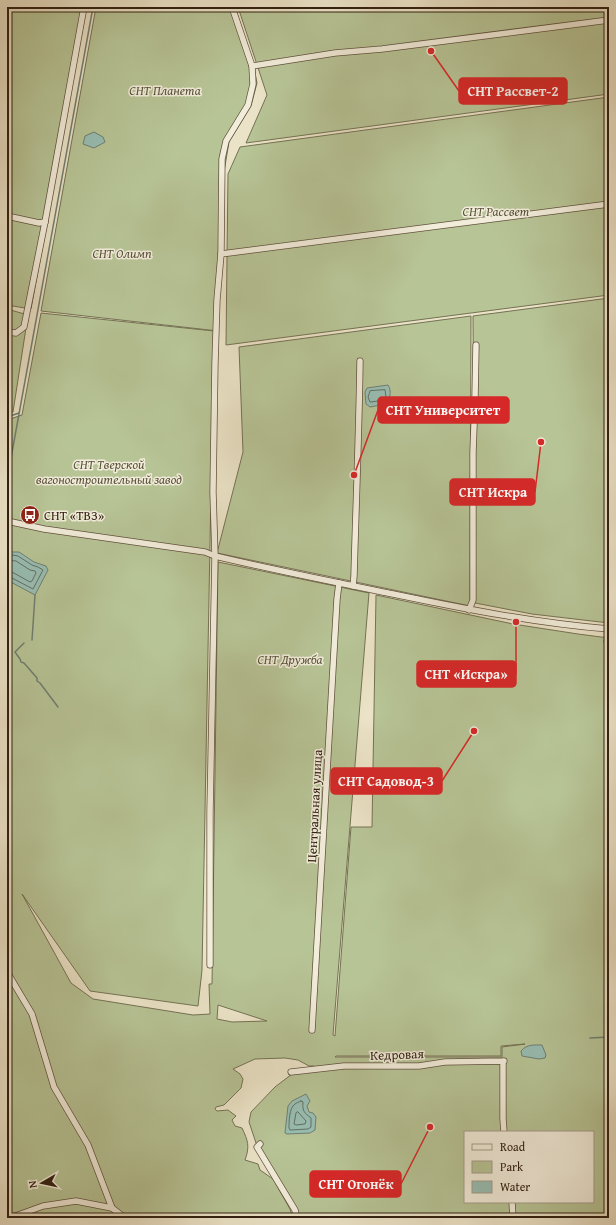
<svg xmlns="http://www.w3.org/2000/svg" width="616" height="1225" font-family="'Gentium Book Plus',serif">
	<rect width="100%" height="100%" fill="#ebe3c7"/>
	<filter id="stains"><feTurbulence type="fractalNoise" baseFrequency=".005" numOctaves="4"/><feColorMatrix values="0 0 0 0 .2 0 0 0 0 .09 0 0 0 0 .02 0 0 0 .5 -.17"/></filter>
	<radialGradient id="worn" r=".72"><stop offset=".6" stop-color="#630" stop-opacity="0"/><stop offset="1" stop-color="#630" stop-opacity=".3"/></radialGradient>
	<g fill="#b7c496" stroke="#747254" fill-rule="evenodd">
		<polygon points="7,7 84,7 47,224 7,215"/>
		<polygon points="96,7 235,7 253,63 257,83 251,106 229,142 224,172 223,252 219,300 218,331 41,311"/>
		<polygon points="238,7 609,7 609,94 246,143 267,95"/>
		<polygon points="609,97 609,295 226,345 228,174 240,147"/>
		<polygon points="7,218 46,227 31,309 7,305"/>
		<polygon points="609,298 609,623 532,614 475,603 473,316"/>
		<polygon points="7,309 28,315 13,412 7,414"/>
		<path d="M41,313L214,331L202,970L198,1006L90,991L22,894L71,983L93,999L193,1015L210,1014L209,984H212L218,562L369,593L333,1035L335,1036L351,827H372L376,595L513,624L578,634L609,638V1218H299L298,1213L256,1143L249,1122L251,1112L275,1087L292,1074L314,1066H309L298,1060L285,1058L255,1059L233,1069L240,1074L243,1079L241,1088L224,1105L216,1107L215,1109L217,1111L228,1110L236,1116L232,1120L235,1126L242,1128C248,1141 250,1146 245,1160L258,1164L260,1170L273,1179L290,1209L293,1218H7V420L22,415ZM218,1005L267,1021L232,1022L217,1019ZM525,1044L502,1047V1057H335L336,1056H501V1046ZM465,1132H593V1202H465Z"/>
		<polygon points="471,316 470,606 217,553 243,452 239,347"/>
	</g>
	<g fill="#98beb3" stroke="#6f7f73">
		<polygon points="94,132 103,137 105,142 94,148 83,144 85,136"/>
		<path d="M388,385C392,391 390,399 386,404L370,407L366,404L365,392L367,388Z"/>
		<polygon points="7,550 12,552 19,552 34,562 46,566 48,570 35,595 7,580"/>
		<path d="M542,1045L546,1055L545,1058L539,1059L522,1056L521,1051C527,1044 534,1045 542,1045Z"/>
		<polygon points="306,1094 310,1101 307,1106 309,1112 313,1113 316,1117 315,1130 310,1133 287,1134 285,1133 288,1106 292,1101"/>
	</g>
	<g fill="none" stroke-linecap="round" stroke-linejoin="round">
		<g stroke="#646f62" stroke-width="1">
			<polygon points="385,390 386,397 384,400 371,402 370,402 368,397 370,391"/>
			<polyline points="7,554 18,556 32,565 38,567 43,570 33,589 10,577 7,577"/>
			<polyline points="7,560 16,561 30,570 35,571 36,573 32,581 30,582 12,572 7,572"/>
			<path d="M301,1101L303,1102C302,1112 305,1113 311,1118V1127L308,1129L290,1130L289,1128C289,1122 289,1108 295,1104C296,1103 299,1102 301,1101Z"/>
			<polygon points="298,1112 306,1121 305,1124 296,1125 294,1124 296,1113"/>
		</g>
		<g stroke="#6f7f73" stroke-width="1.5">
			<polyline points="7,417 19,413"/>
			<polyline points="7,480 93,7"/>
			<polyline points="32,640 35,595"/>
			<polyline points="24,643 15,652 20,659 21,662 24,663 37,678 37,681 40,683 58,707"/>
			<polyline points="590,1038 609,1037"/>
		</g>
		<defs>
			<g id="street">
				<polyline points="252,66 335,53 382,49 609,20"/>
				<polyline points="7,216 39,223 45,222"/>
				<polyline points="221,254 609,204"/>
				<polyline points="7,332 16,333 24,327 45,222 84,7"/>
				<path d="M7,521L44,529L205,552L215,556C274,570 334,582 393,594C465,609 536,623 609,629"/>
				<path d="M353,586L354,576C356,504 359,433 360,361"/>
				<polyline points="469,610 473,600 473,452 475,398 476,345"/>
				<polyline points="607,641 609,641"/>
				<polyline points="210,965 210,812 215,556 213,492 215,363 217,300 221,254 222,159 226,141 248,105 253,84 252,66 232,7"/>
				<polyline points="7,972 32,1014 54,1087 88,1145 112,1208 125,1218"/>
				<polyline points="312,1030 337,599 339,583"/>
				<polyline points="291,1072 344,1066 419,1066 445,1062 504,1061 503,1061 503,1119 504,1132"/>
				<polyline points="260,1144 257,1147 295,1210 297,1218"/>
				<polyline points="512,1202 513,1218"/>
				<polyline points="10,1218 43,1206 76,1201 112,1208"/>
			</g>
		</defs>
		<use href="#street" stroke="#60513f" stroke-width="7"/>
		<use href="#street" stroke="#f2eddb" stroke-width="5.5"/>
	</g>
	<defs>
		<symbol id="bus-disc" viewBox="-11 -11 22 22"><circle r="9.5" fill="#8f2418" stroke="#f2eddb"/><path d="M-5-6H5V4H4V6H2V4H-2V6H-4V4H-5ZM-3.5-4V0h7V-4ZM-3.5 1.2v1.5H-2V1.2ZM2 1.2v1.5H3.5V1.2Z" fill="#fff"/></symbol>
	</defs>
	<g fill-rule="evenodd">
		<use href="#bus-disc" x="19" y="504" width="22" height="22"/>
	</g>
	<g text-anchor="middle" stroke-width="3" stroke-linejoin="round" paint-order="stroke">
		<g font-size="13" font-style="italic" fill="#59513a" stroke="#f2eddb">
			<text x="165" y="95">СНТ Планета</text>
			<text x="496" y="216">СНТ Рассвет</text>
			<text x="122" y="258">СНТ Олимп</text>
			<text x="109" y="469">СНТ Тверской<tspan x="109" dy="15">вагоностроительный завод</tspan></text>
			<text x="290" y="664">СНТ Дружба</text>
		</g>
		<g font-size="13" fill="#312012" stroke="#f2eddb" text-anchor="start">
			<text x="44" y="520">СНТ «ТВЗ»</text>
		</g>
		<g font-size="13" fill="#312012" stroke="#f2eddb">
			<text transform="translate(314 806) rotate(-87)" y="5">Центральная улица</text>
			<text transform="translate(397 1054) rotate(-2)" y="5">Кедровая</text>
		</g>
	</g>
	<path fill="none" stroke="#d62828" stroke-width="1.5" d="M431 51L459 91M354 475L378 410M541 442L535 492M516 622L516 674M474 731L442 781M430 1127L401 1184"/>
	<g fill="#d62828" stroke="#f2eddb" stroke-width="1.5">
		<circle cx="431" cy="51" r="4"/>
		<circle cx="354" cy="475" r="4"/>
		<circle cx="541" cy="442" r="4"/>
		<circle cx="516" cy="622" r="4"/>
		<circle cx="474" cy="731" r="4"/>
		<circle cx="430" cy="1127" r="4"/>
	</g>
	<g fill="#d62828" stroke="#d62828" stroke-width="1.5">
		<rect x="459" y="78" width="108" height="26" rx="4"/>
		<rect x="378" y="397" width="131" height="26" rx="4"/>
		<rect x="450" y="479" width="85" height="26" rx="4"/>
		<rect x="417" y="661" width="99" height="26" rx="4"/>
		<rect x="331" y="768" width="111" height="26" rx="4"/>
		<rect x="310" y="1171" width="91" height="26" rx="4"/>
	</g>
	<g font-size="14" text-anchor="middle" font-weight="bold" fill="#fff">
		<text x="513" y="96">СНТ Рассвет-2</text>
		<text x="443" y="415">СНТ Университет</text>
		<text x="493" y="497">СНТ Искра</text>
		<text x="466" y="679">СНТ «Искра»</text>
		<text x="386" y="786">СНТ Садовод-3</text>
		<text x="356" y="1189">СНТ Огонёк</text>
	</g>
	<rect width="616" height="1225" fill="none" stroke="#ebe3c7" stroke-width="24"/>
	<rect x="8" y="8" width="600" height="1209" fill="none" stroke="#312012" stroke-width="2"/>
	<rect x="12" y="12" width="592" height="1201" fill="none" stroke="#312012"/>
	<rect x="464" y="1131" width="130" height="72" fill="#f2eddb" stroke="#a59b8b"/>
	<rect x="472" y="1144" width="20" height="6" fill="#f2eddb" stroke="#a59b8b"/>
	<text x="500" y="1151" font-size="12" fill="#312012">Road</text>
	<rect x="472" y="1161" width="20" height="12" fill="#b7c496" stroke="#a59b8b"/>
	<text x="500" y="1171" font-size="12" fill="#312012">Park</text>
	<rect x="472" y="1181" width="20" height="12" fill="#98beb3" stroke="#a59b8b"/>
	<text x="500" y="1191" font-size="12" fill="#312012">Water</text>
	<g transform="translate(42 1183) rotate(261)" stroke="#f2eddb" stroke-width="3" paint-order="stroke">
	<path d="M0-3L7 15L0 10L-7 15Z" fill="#312012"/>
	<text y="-6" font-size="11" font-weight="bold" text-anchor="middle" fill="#312012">N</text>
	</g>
	<rect width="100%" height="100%" filter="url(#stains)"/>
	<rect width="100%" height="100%" fill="url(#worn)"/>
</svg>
